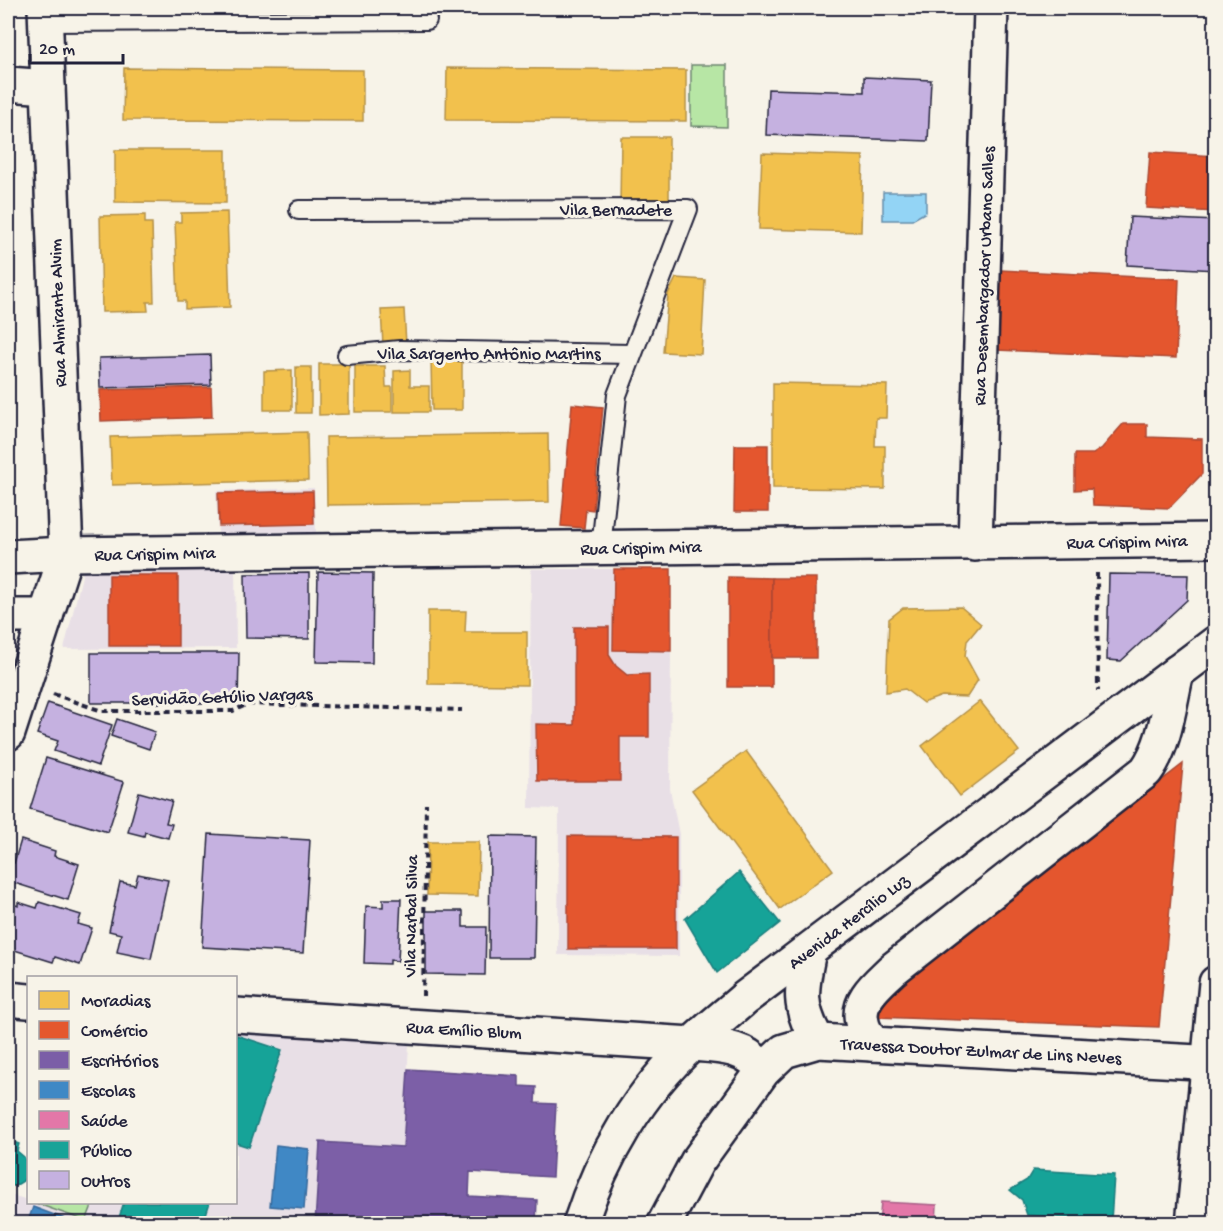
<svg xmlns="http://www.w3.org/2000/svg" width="1223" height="1231" font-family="'Gochi Hand',sans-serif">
	<rect width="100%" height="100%" fill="#f7f3e8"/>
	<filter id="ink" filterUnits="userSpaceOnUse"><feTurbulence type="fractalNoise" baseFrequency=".0167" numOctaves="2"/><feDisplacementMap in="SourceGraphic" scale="12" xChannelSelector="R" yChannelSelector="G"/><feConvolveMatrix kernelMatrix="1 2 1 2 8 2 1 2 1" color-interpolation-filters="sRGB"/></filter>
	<g filter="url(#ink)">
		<g fill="#e8dfe6">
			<polygon points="314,488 316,532 218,533 216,491"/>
			<polygon points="235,567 236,648 64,649 84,568"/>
			<polygon points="531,569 614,569 613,650 671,651 670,789 679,834 679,956 558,955 559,809 529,808"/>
			<polygon points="236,1033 409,1045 403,1147 320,1142 315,1223 8,1223 8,1194 28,1200 28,1202 236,1202"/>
		</g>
		<g fill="#b7e6a5" stroke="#6c8470" stroke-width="1.5">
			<polygon points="691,65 727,65 727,127 691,126"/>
			<polygon points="35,1203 35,1202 93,1203 86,1221"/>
		</g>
		<polygon fill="#93d4f5" stroke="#668dab" stroke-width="1.5" points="883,192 926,192 926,212 912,220 883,220"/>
		<g fill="#f2c14e" stroke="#b49148" stroke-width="1.5">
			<polygon points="124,68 363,70 363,121 123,120"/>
			<polygon points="447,68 686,70 686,121 446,120"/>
			<polygon points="621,137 669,137 669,206 620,205"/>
			<polygon points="115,150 226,150 226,203 115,202"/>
			<polygon points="762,153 863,156 861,232 759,229"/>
			<polygon points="227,212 230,307 185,309 185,301 178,301 175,222 181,222 181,213"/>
			<polygon points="145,215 145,223 152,223 154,302 147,302 148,311 102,312 100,216"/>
			<polygon points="676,278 705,280 701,354 663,352 668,294"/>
			<polygon points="404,309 406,344 383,345 381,310"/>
			<polygon points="8,357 9,357 11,505 8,505"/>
			<polygon points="462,359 462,410 432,410 431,360"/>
			<polygon points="319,364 349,364 349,414 319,415"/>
			<polygon points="355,366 385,366 386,387 392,387 392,412 355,412"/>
			<rect x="296" y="367" width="15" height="46"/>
			<polygon points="292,370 292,410 264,410 264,371"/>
			<polygon points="410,370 410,386 429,386 429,412 394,412 394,371"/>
			<polygon points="773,383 887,385 886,418 876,418 875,446 885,446 885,489 773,488"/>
			<polygon points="307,432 308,480 112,485 110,437"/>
			<polygon points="548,434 549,502 327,505 326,437"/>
			<polygon points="961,607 981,624 967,641 965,656 978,680 967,697 942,696 923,703 905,689 886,692 889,619 903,608"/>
			<polygon points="428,611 466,611 465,632 527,632 527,685 428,684"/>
			<polygon points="980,701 1019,751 960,796 922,746"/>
			<polygon points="746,751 833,870 780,909 692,790"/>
			<polygon points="428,842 479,842 478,896 427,895"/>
		</g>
		<g fill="#e4572e" stroke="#aa4732" stroke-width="1.5">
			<rect x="102" y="8" width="92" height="3"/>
			<polygon points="1150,152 1216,156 1216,212 1146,208"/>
			<polygon points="1000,270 1179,279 1176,358 996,350"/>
			<polygon points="211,387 212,417 101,421 100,390"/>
			<polygon points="572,404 603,407 593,510 586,509 584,528 561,526"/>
			<polygon points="1123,424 1147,424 1147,437 1202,439 1202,474 1169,508 1093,505 1092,489 1075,490 1075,454 1093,454 1102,448"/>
			<polygon points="735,445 768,445 768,512 734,512"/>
			<polygon points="313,491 314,524 219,526 218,493"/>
			<polygon points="614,569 671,569 671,651 613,650"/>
			<rect x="109" y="575" width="69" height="71"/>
			<polygon points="728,577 772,578 772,687 728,687"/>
			<rect x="772" y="578" width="44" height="80"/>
			<polygon points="574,627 609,627 609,655 616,666 627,675 649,674 649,737 620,737 620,781 537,781 536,724 574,725"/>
			<polygon points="1183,764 1159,1027 876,1017 895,987"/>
			<polygon points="568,836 676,837 676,949 568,949"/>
		</g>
		<polygon fill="#7b5ea7" stroke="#604c87" stroke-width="1.5" points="408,1069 519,1076 519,1086 536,1087 535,1103 556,1104 552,1177 470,1172 469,1196 537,1200 536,1224 315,1224 320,1142 403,1147"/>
		<g fill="#3f88c5" stroke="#36699c" stroke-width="1.5">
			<polygon points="276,1145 309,1149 304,1209 270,1206"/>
			<polygon points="33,1207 73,1222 72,1224 27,1224"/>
		</g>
		<polygon fill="#e377a8" stroke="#a95e87" stroke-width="1.5" points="881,1202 937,1205 936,1224 879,1224"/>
		<g fill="#17a398" stroke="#1a7c7c" stroke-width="1.5">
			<polygon points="739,872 780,923 717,973 685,919"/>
			<polygon points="236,1035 282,1050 249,1147 236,1143"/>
			<polygon points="8,1140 19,1144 17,1151 24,1157 28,1164 28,1174 23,1181 15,1186 8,1186"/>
			<polygon points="1033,1170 1114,1175 1111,1221 1027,1215 1022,1200 1010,1190 1027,1180"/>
			<polygon points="124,1202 210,1202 203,1224 117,1224"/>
		</g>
		<g fill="#c5b1e0" stroke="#22223b" stroke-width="1.5">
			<polygon points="864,77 931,80 928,141 766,135 768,89 864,92"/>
			<polygon points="1130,217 1216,221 1216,270 1127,265"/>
			<polygon points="210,355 211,385 100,388 99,358"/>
			<polygon points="318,572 373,573 372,663 316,662"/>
			<polygon points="309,573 309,639 246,638 245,574"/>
			<polygon points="1109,574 1188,575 1187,600 1121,661 1107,660"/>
			<polygon points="91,653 239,653 238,703 91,703"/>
			<polygon points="48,703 112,725 98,766 54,751 58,741 37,734"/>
			<polygon points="117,719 155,732 149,749 111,736"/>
			<polygon points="46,758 124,782 108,832 30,809"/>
			<polygon points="139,792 172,801 166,823 172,824 168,838 145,832 144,836 128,832"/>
			<polygon points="209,834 310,840 303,953 202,947"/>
			<polygon points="490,836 536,837 534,958 489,958"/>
			<polygon points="21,840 55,851 54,856 79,864 68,900 8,881 8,871 10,862 14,863"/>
			<polygon points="138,874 168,880 151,959 117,952 121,934 109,931 120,882 135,885"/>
			<polygon points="383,899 401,899 398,961 390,960 390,964 364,963 366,906 383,907"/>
			<polygon points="8,902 18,906 18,902 37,908 39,902 81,915 78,924 92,928 80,965 55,957 53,962 8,948 11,929 8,928"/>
			<polygon points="426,911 463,911 463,927 486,927 485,975 426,974"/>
		</g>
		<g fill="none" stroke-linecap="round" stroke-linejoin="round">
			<defs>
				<g id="service">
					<polyline points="45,22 427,20"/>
					<polyline points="299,210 688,209 617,395 601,548"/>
					<polyline points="347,355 400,350 632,354"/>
				</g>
				<g id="minor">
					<polyline points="975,544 991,8"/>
					<path d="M872,1044C869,1037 863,1030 862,1022C856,1000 879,983 892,970L1146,771C1166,743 1169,705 1177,672"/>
				</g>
				<g id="tertiary">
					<polyline points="8,84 48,87"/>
					<polyline points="66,554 1216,540"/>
					<polyline points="8,733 46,616"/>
					<polyline points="8,999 28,1001"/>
					<polyline points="236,1015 692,1044"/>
				</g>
				<g id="secondary">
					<polyline points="8,557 66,554"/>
					<polyline points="8,616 46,616 66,554 45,8"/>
					<path d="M809,951C801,989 797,1007 818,1041"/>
					<path d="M692,1044C718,1046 748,1046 763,1071"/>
					<path d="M580,1224C602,1156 640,1091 693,1043C710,1027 728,1013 745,998L1216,643"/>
					<polyline points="664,1224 697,1162 763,1071 784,1051 818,1041 1216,1063"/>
				</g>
				<polyline id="primary" points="1193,1224 1216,983"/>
			</defs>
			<use href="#service" stroke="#22223b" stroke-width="22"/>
			<use href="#minor" stroke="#22223b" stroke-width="38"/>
			<use href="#tertiary" stroke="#22223b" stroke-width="38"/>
			<use href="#secondary" stroke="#22223b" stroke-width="38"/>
			<use href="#primary" stroke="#22223b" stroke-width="38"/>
			<g stroke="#22223b" stroke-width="4" stroke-dasharray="6 4.5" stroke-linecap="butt">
				<polyline points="1097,573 1098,691"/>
				<polyline points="53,694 102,711 233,711 248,704 462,710"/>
				<polyline points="423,996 426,804"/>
			</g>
			<use href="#service" stroke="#f7f3e8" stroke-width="18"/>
			<use href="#minor" stroke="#f7f3e8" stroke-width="33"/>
			<use href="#tertiary" stroke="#f7f3e8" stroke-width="33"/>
			<use href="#secondary" stroke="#f7f3e8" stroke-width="33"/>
			<use href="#primary" stroke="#f7f3e8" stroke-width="33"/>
		</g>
	</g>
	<g text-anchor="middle" stroke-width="6" stroke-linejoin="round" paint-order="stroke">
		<g font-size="18" fill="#22223b" stroke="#f7f3e8">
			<text x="616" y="215">Vila Bernadete</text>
			<text transform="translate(983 276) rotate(-88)" y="6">Rua Desembargador Urbano Salles</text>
			<text transform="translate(57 313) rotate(-92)" y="6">Rua Almirante Alvim</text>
			<text x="489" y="359">Vila Sargento Antônio Martins</text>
			<text transform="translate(1127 541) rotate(-1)" y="6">Rua Crispim Mira</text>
			<text transform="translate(641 547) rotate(-1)" y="6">Rua Crispim Mira</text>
			<text transform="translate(155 553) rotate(-1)" y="6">Rua Crispim Mira</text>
			<text transform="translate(222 696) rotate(-2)" y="6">Servidão Getúlio Vargas</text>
			<text transform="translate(410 916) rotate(-89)" y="6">Vila Narbal Silva</text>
			<text transform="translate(848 921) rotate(-37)" y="6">Avenida Hercílio Luz</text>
			<text transform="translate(464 1029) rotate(3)" y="6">Rua Emílio Blum</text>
			<text transform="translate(981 1050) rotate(3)" y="6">Travessa Doutor Zulmar de Lins Neves</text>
		</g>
	</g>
	<rect width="1223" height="1231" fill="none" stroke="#f7f3e8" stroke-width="30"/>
	<rect x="15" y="15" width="1193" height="1201" fill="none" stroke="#22223b" stroke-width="2" filter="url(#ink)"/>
	<rect x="27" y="976" width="210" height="228" fill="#f7f3e8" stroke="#a29fa3" stroke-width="1.5"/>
	<rect x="39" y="991" width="30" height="18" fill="#f2c14e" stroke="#a29fa3" stroke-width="1.5"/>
	<text x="81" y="1006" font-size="18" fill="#22223b">Moradias</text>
	<rect x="39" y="1021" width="30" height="18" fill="#e4572e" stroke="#a29fa3" stroke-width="1.5"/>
	<text x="81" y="1036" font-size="18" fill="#22223b">Comércio</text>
	<rect x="39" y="1051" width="30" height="18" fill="#7b5ea7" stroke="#a29fa3" stroke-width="1.5"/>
	<text x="81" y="1066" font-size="18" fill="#22223b">Escritórios</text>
	<rect x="39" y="1081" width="30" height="18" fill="#3f88c5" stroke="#a29fa3" stroke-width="1.5"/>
	<text x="81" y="1096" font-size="18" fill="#22223b">Escolas</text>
	<rect x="39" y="1111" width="30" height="18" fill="#e377a8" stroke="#a29fa3" stroke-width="1.5"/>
	<text x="81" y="1126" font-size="18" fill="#22223b">Saúde</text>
	<rect x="39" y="1141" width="30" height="18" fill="#17a398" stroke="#a29fa3" stroke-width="1.5"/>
	<text x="81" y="1156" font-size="18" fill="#22223b">Público</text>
	<rect x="39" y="1171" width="30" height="18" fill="#c5b1e0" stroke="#a29fa3" stroke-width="1.5"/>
	<text x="81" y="1186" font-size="18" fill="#22223b">Outros</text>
	<path d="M30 54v9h93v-9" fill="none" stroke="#22223b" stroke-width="3"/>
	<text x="39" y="54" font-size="18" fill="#22223b" stroke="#f7f3e8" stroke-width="4.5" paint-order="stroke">20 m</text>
</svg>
